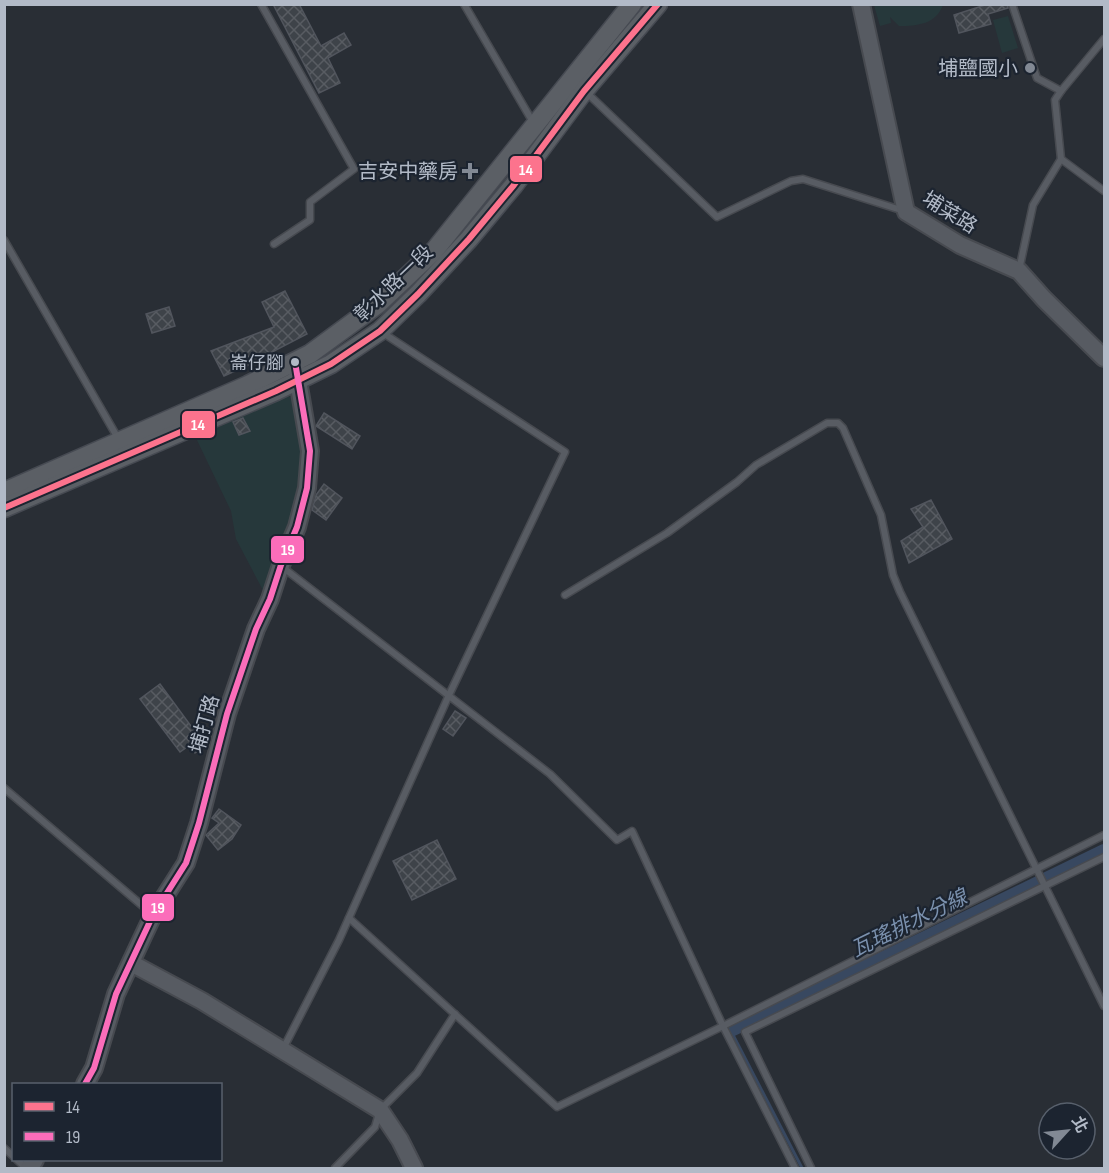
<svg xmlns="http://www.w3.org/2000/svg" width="1109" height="1173" font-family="'Sofia Sans Condensed','Noto Sans TC',sans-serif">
	<defs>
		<pattern id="building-cross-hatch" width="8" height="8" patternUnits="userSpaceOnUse" patternTransform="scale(1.5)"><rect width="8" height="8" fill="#3e4349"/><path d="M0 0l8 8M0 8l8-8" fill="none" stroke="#585c62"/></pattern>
	</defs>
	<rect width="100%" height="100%" fill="#292e35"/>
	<g fill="#26383b">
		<path d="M874,5L943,4V5C936,24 918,26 899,26L890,17L891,23L880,26Z"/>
		<polygon points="1008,16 1018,48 1002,53 993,20"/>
		<polygon points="274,395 291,397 302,423 304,487 267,598 236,539 231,511 195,436"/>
	</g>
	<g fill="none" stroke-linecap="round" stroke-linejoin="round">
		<polyline stroke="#384860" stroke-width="3" points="731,1031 802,1168"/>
		<polyline stroke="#384860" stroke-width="12" points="731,1031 1104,850"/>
	</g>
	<g fill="url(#building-cross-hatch)" stroke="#51555d" stroke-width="1.5">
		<polygon points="273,4 299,4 321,46 344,33 351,45 328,58 340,83 319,93"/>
		<polygon points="988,4 1007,4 1008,8 988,14 991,24 959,33 954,15"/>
		<polygon points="285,291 307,334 272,352 273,354 224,376 211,351 274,327 262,302"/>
		<polygon points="169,307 175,326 152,333 146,314"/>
		<polygon points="324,413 360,436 352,449 316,426"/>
		<polygon points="243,418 250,431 239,435 233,422"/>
		<polygon points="324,484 342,498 326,520 312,510 316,495"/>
		<polygon points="931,500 952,539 909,563 901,541 923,527 911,509"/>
		<polygon points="160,684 205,745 195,753 190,745 180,752 140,699"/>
		<polygon points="455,711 466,718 453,736 443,729"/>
		<polygon points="219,809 241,825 232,839 218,850 206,835 219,823 212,818"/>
		<polygon points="437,840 456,879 412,900 393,861"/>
	</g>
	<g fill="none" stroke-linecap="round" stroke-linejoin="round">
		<defs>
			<g id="lane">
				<polyline points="261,4 354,169 310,202 310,220 274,244"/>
				<polyline points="464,4 534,124"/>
				<polyline points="1012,4 1037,78 1061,91"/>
				<polyline points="585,91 717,217 791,181 803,179 904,211"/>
				<polyline points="1061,159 1104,191"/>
				<polyline points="4,240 119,440"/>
				<polyline points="1019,270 1033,205 1061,159 1055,100 1061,91 1104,39"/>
				<polyline points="281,566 550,774 617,840 632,831 723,1026 795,1168"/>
				<polyline points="565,595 667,533 737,482 756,465 827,423 838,423 843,428 881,515 893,575 900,592 1104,1006"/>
				<polyline points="4,788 152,914"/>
				<polyline points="349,918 557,1107 723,1026 1104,835"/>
				<polyline points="283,1049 339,940 449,695 565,452 383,333"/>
				<polyline points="4,1148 14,1157"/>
				<polyline points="17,1160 26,1168"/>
				<polyline points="335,1168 375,1127 380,1110 417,1073 455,1014"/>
				<polyline points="811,1168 745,1032 1104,857"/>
			</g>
			<g id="secondary">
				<polyline points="861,4 906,212 960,245 1019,271 1044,299 1104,358"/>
				<polyline points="131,963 202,1001 380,1110 400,1140 414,1168"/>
				<polyline points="85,1084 94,1068 116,994 153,915 186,863 199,823 227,714 256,629 270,599 281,565 297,527 307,488 310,451 296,369"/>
				<polyline points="29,1168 35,1160"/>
			</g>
			<g id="primary">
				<polyline points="4,492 248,385 310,354 378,304 434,251 632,4"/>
				<polyline points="4,508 276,391 331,364 380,331 418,294 469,239 514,185 584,91 658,4"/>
			</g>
		</defs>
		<use href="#lane" stroke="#474a50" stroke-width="9"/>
		<use href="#secondary" stroke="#474a50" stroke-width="20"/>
		<use href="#primary" stroke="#464a52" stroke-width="21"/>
		<use href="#lane" stroke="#585c63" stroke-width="6"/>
		<use href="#secondary" stroke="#575b62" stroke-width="16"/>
		<use href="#primary" stroke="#5b5f65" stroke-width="18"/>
		<defs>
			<polyline id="bus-1" points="4,508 276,391 331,364 380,331 418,294 469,239 514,185 584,91 658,4"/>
			<polyline id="bus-2" points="85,1084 94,1068 116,994 153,915 186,863 199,823 227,714 256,629 270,599 281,565 297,527 307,488 310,451 295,362"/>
		</defs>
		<use href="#bus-1" stroke="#1c2430" stroke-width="10"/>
		<use href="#bus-2" stroke="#1c2430" stroke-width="10"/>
		<use href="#bus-1" stroke="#fc738d" stroke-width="6"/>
		<use href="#bus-2" stroke="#fb6dba" stroke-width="6"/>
	</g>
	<g fill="#828994" stroke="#1c2430" stroke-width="2">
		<circle cx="1030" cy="68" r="6"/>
		<path d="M467 162h6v6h6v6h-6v6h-6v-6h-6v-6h6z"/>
	</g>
	<circle fill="#b2bac7" stroke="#1c2430" stroke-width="2" cx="295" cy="362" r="5"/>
	<g text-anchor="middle" stroke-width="4.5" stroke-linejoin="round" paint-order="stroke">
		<g font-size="18" fill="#b2bac7" stroke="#1c2430" text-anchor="end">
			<text x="284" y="369">崙仔腳</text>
		</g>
		<g font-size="20" fill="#b2bac7" stroke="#1c2430" text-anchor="end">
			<text x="1018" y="75">埔鹽國小</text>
			<text x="458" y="178">吉安中藥房</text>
		</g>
		<g font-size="20" fill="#b2bac7" stroke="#1c2430">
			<text transform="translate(950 212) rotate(32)" y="7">埔菜路</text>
			<text transform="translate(393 283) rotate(-44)" y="7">彰水路一段</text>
			<text transform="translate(204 724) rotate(-74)" y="7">埔打路</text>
		</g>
		<g font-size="21" font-style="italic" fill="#7b91ae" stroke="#1c2430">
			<text transform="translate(909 923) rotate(-26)" y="7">瓦瑤排水分線</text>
		</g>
	</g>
	<g stroke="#1c2430" stroke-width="2">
		<rect x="509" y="155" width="34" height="28" rx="6" fill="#fc738d"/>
		<rect x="181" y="410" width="35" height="29" rx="6" fill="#fc738d"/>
		<rect x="270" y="535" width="35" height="29" rx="6" fill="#fb6dba"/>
		<rect x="141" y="893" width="34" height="29" rx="6" fill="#fb6dba"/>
	</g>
	<g font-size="16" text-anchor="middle" font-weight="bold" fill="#fff">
		<text x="526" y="175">14</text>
		<text x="198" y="430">14</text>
		<text x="288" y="555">19</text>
		<text x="158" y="913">19</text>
	</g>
	<rect width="1109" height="1173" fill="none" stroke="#b2bac7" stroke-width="12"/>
	<rect x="12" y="1083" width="210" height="78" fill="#1c2430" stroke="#58606c" stroke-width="1.5"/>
	<rect x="24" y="1102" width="30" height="9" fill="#fc738d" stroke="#58606c" stroke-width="1.5"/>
	<text x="66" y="1113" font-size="18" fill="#b2bac7">14</text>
	<rect x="24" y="1132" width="30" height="9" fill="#fb6dba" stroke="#58606c" stroke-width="1.5"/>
	<text x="66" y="1143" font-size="18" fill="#b2bac7">19</text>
	<g transform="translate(1067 1131) rotate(63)"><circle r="28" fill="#1c2430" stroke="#58606c" stroke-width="1.5"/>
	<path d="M0-4.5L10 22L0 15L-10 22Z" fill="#828994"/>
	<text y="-9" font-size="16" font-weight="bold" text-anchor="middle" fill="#b2bac7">北</text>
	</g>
</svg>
